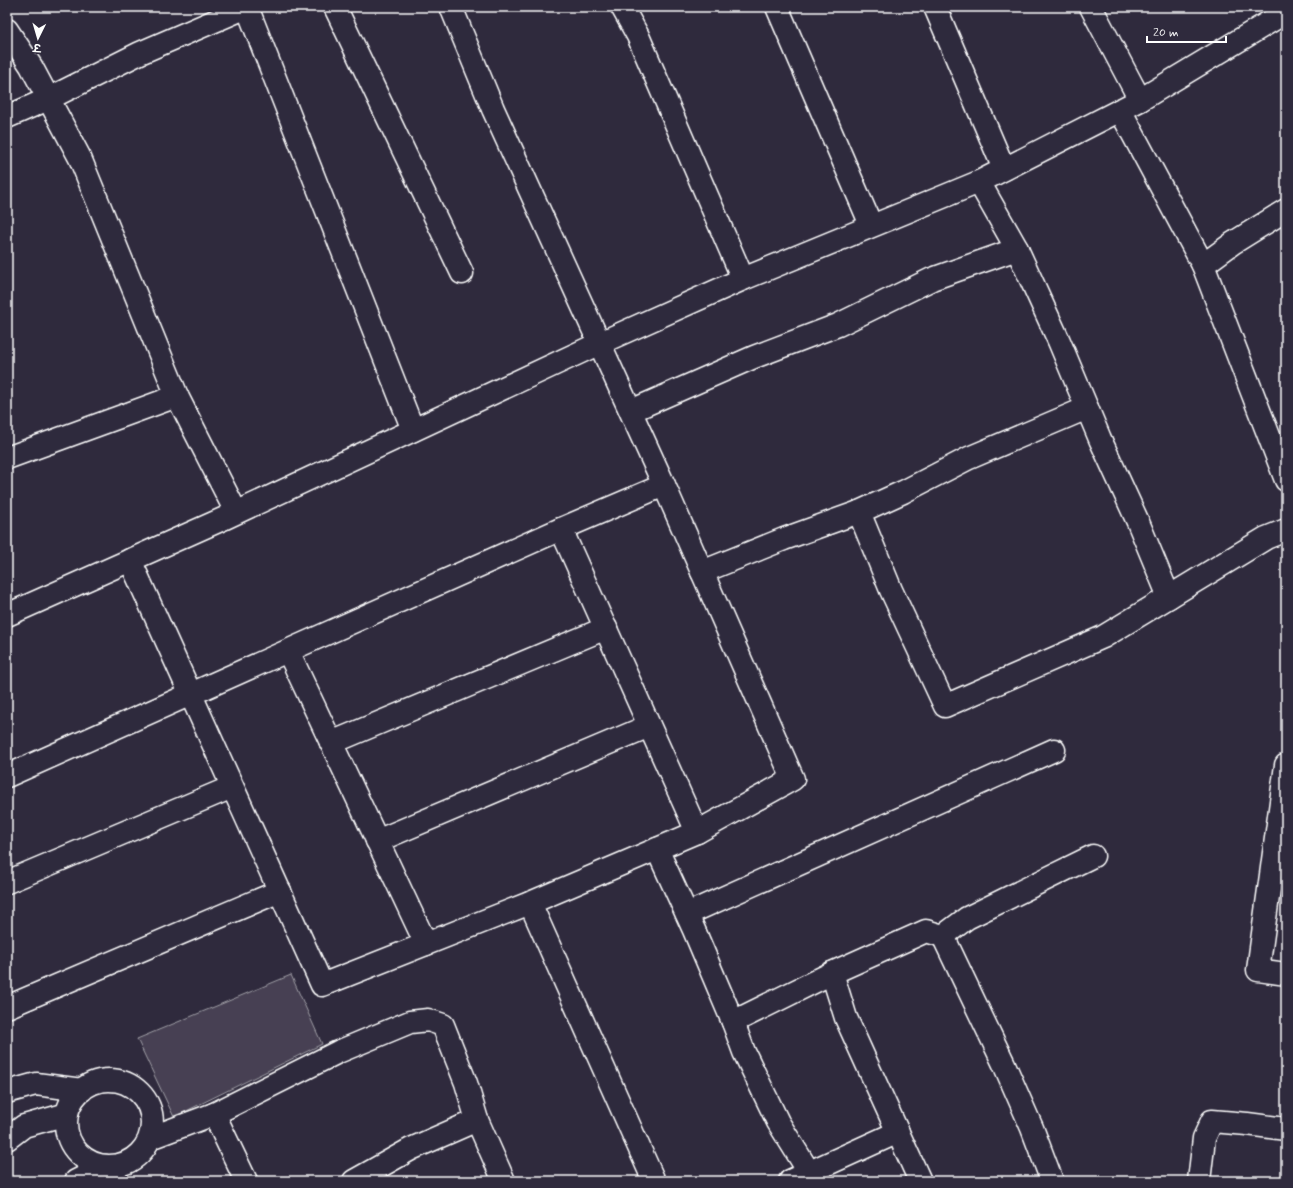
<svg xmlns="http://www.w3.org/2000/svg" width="1293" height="1188" font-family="Mynerve,'Playpen Sans Deva',sans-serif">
	<rect width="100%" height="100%" fill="#2f2a3d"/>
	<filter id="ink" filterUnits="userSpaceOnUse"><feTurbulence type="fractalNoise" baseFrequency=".025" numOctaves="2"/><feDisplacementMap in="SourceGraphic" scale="8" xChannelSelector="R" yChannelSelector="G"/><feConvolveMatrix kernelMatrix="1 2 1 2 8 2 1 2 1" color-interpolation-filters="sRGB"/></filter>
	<g filter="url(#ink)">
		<polygon fill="#464152" stroke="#a2a0a8" points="291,975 322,1044 174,1117 137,1039"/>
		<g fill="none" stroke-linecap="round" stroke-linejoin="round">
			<defs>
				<g id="minor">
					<polyline points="247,7 413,430"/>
					<polyline points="335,7 462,273"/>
					<polyline points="451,7 493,109 664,485 561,529 697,832 530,903 654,1181"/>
					<polyline points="777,7 871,225"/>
					<polyline points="935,7 1004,169"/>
					<polyline points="7,30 31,66 80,158 177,396 236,512"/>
					<polyline points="1140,100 1286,12"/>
					<polyline points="1120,110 1203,265 1286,480"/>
					<polyline points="7,117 48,99 140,53 247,7"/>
					<polyline points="979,182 1017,249 1059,341 1100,439 1138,522 1169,597"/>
					<polyline points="1203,265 1233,243 1286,210"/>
					<polyline points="743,279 979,182 1140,100 1091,7"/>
					<polyline points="631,411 754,357 838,325 932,279 1017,249"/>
					<polyline points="7,458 177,396"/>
					<polyline points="664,485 793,779 697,832"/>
					<polyline points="859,512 891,590 945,706 1103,637 1266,538 1286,530"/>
					<polyline points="130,560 322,985 530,903"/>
					<polyline points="702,572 784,539 859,512 903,492 969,458 1087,408"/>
					<polyline points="7,615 225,518 600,343 743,279 638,36 622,7"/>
					<polyline points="288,651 426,944"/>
					<polyline points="331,743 606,628"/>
					<polyline points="1286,765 1258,970 1286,974"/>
					<polyline points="7,776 561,529"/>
					<polyline points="377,841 649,726"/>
					<polyline points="657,849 694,930 733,1022 744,1052 778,1122 809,1172"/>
					<polyline points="7,882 232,787"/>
					<polyline points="687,914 1054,750"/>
					<polyline points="943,936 1004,1064 1032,1128 1052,1181"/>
					<polyline points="832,973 846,1018 920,1181"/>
					<polyline points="7,1007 280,891"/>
					<polyline points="733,1022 832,973 926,931 943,936 967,918 1093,856"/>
					<polyline points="214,1114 246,1181"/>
					<polyline points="150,1138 214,1114 338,1052 410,1022 428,1020 443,1025 466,1083 477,1120 504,1181"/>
					<polyline points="76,1181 106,1166 113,1181"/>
					<polyline points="354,1181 411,1149 477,1120"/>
					<polyline points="790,1181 898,1132"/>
					<polyline points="1199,1181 1204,1138 1212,1121 1247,1124 1286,1129"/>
				</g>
				<g id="tertiary">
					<circle cx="109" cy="1123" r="43"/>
					<polyline points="7,1092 36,1084 82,1090"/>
					<polyline points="7,1139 24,1126 67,1114"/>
				</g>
			</defs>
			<use href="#minor" stroke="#fff" stroke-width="25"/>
			<use href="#tertiary" stroke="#fff" stroke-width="25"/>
			<use href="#minor" stroke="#2f2a3d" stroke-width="22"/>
			<use href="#tertiary" stroke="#2f2a3d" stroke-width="22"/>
		</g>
	</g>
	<rect width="1293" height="1188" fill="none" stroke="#2f2a3d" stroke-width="24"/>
	<rect x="12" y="12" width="1269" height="1164" fill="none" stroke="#fff" stroke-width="1.5" filter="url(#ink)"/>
	<g transform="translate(38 38) rotate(185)" stroke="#2f2a3d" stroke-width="3" paint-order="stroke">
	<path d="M0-3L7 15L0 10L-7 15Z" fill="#ffffff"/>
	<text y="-6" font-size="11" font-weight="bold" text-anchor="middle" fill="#ffffff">उ</text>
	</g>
	<path d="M1147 36v6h79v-6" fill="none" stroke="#ffffff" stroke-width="2"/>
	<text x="1153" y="36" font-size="12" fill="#ffffff" stroke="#2f2a3d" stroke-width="3" paint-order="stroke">20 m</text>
</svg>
